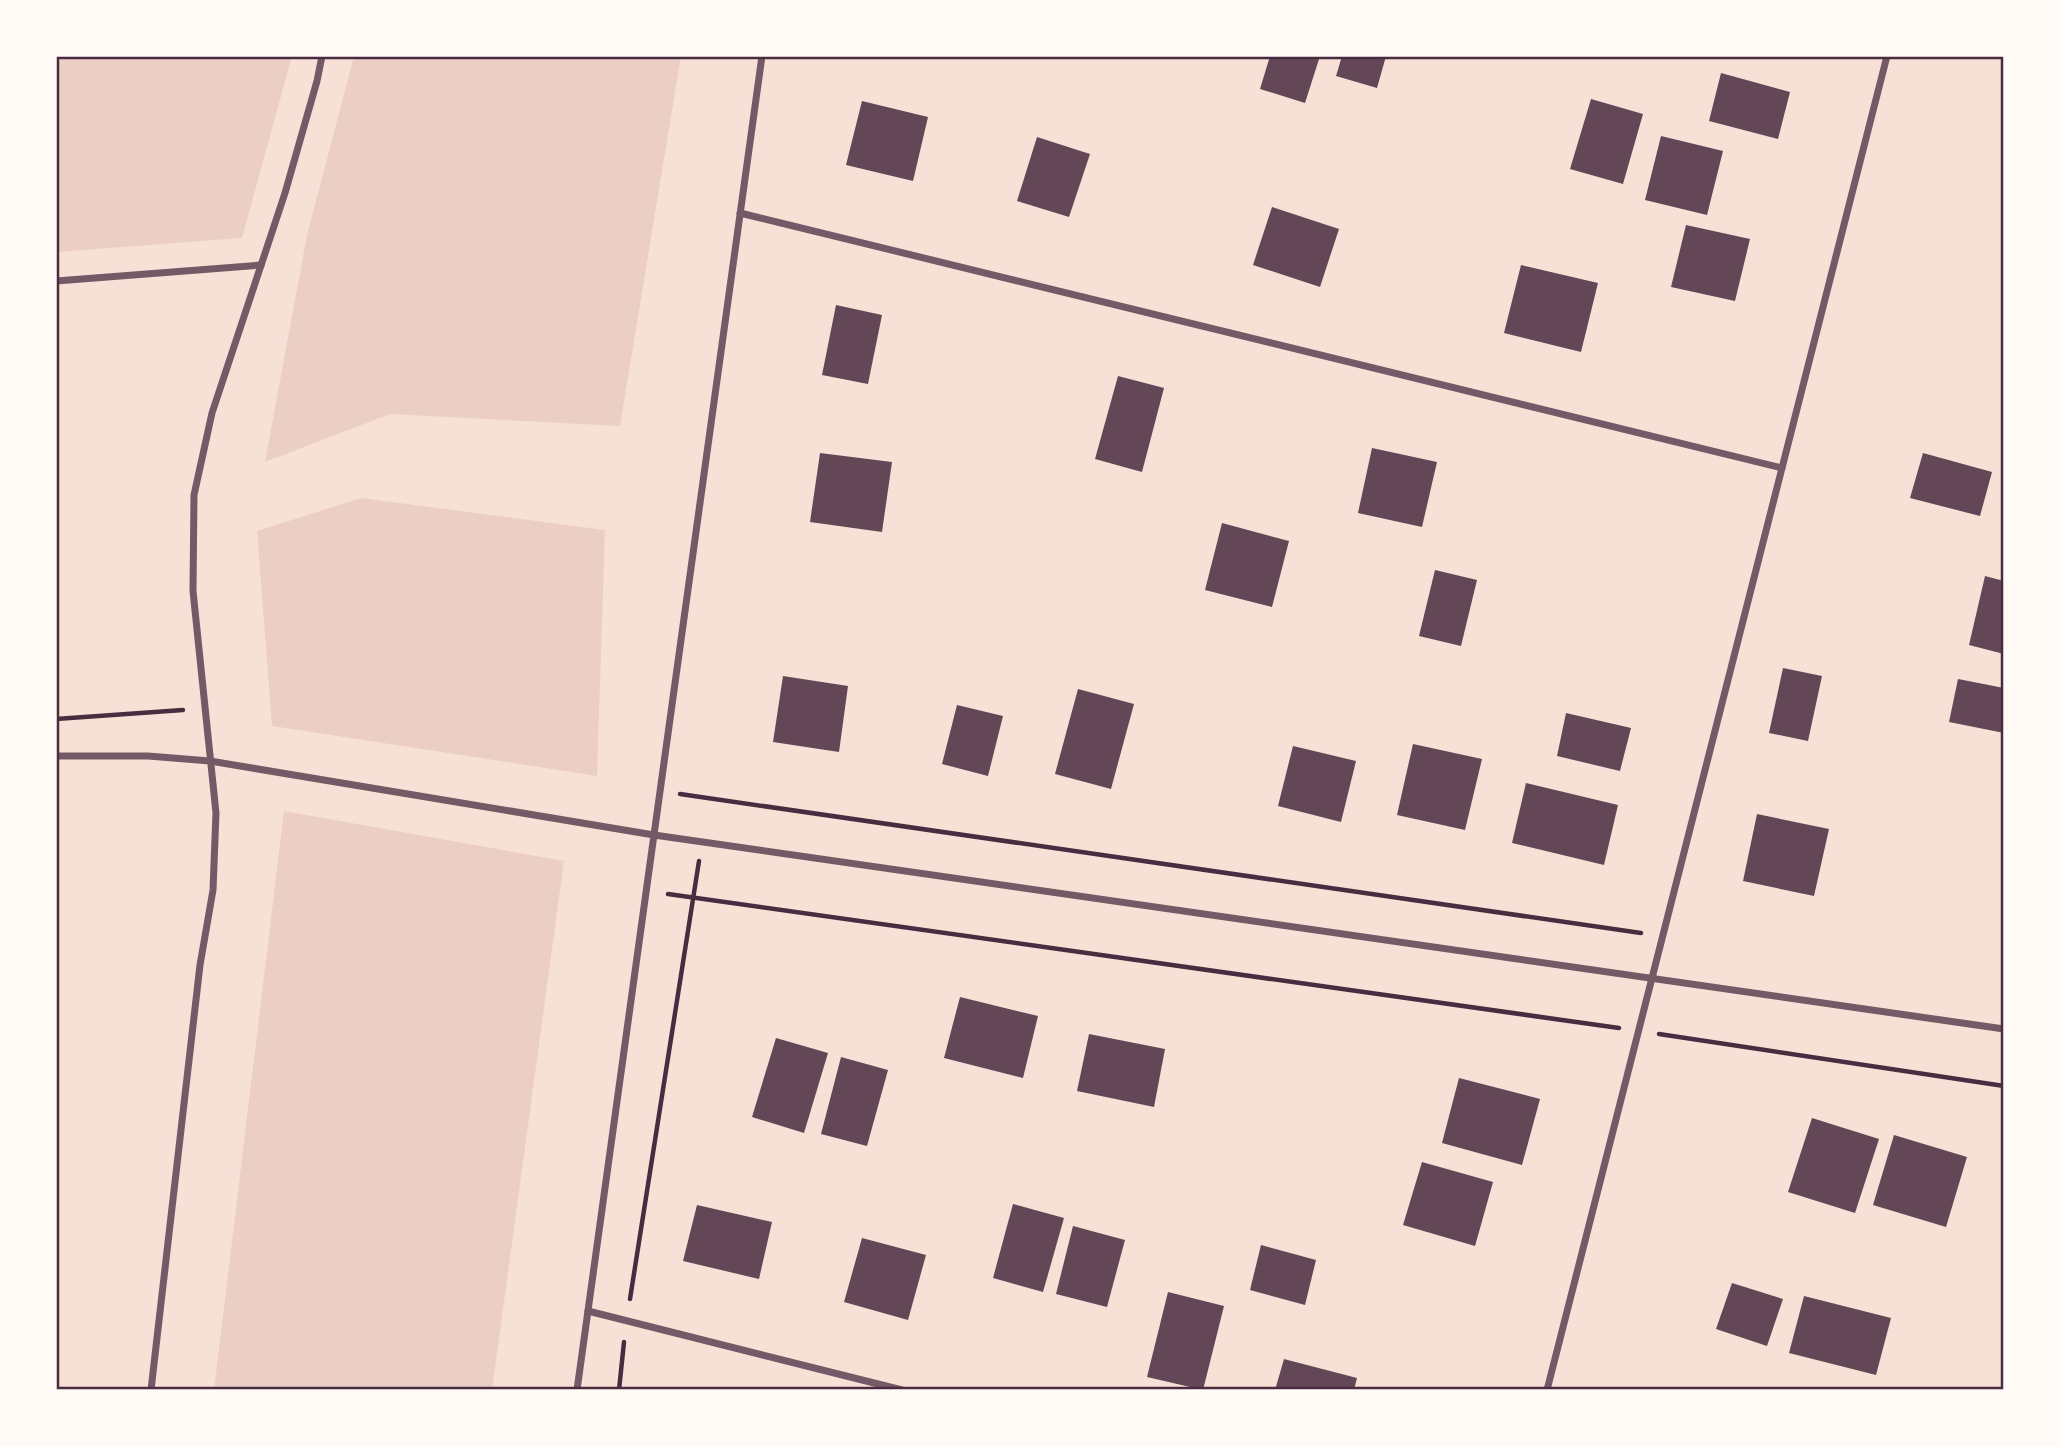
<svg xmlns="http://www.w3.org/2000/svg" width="2060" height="1446" font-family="'Noto Serif',serif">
	<rect width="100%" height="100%" fill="#f7e1d7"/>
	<g fill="#ebcfc5">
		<polygon points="56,56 292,56 242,238 56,252"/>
		<polygon points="354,56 681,56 620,426 390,414 265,462 307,235"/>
		<polygon points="361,498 605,530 597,776 272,726 257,531"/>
		<polygon points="284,811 564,861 492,1390 214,1390"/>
	</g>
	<g fill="#644757">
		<polygon points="1270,56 1320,56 1305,103 1260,89"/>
		<polygon points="1342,56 1386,56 1377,88 1336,76"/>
		<polygon points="1721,73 1790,92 1778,139 1709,121"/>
		<polygon points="1591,99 1643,114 1623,184 1570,169"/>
		<polygon points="862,101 928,117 913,181 846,165"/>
		<polygon points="1661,136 1723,151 1707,215 1645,200"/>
		<polygon points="1037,137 1090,154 1069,217 1017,201"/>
		<polygon points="1272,207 1339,229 1320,287 1253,265"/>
		<polygon points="1686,225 1750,239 1735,301 1671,287"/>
		<polygon points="1521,265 1598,283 1581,352 1504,333"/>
		<polygon points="836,305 882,315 868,384 822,375"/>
		<polygon points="1118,376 1164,388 1142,472 1095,459"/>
		<polygon points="1372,448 1437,462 1422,527 1358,513"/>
		<polygon points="820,453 892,462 882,532 810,522"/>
		<polygon points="1923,453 1992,472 1980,516 1910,498"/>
		<polygon points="1222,523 1289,541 1272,607 1205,590"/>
		<polygon points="1435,570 1477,580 1461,646 1419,636"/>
		<polygon points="1985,576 2004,581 2004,654 1969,645"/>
		<polygon points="1783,668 1822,676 1808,741 1769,733"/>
		<polygon points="783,676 848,686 839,752 773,742"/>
		<polygon points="1958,679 2004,688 2004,733 1949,722"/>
		<polygon points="1078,689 1134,704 1111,789 1055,774"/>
		<polygon points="957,705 1003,716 988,776 942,764"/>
		<polygon points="1566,713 1631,728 1620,771 1557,756"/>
		<polygon points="1413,744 1482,759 1465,830 1397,815"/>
		<polygon points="1293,746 1356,761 1341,822 1278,806"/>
		<polygon points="1526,783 1618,805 1604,865 1512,843"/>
		<polygon points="1757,814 1829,829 1814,896 1743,881"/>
		<polygon points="960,997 1038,1016 1023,1078 944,1058"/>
		<polygon points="1089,1034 1165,1049 1154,1107 1077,1091"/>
		<polygon points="776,1038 828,1053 804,1133 752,1117"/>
		<polygon points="841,1057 888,1070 867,1146 821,1134"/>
		<polygon points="1459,1078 1540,1099 1522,1165 1442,1143"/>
		<polygon points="1812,1118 1879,1139 1855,1213 1788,1192"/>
		<polygon points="1894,1135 1967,1157 1946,1227 1873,1205"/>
		<polygon points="1422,1162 1493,1182 1475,1246 1403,1225"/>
		<polygon points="1013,1204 1064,1218 1043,1292 993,1278"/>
		<polygon points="697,1205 772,1222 759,1279 683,1261"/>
		<polygon points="1073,1226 1125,1240 1107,1307 1056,1294"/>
		<polygon points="862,1238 926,1255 908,1320 844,1302"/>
		<polygon points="1261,1245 1316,1260 1305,1305 1250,1290"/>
		<polygon points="1732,1283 1783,1299 1767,1346 1716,1329"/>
		<polygon points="1168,1292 1224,1306 1203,1390 1147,1377"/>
		<polygon points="1804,1296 1891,1318 1876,1375 1789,1353"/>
		<polygon points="1284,1359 1357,1378 1354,1390 1275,1390"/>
	</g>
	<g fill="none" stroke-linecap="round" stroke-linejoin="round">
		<g stroke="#4a2c40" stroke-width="4.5">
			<polyline points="56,719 183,710"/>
			<polyline points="680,794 1641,933"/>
			<polyline points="668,894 1619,1028"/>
			<polyline points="1659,1034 2004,1086"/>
			<polyline points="630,1299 699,861"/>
			<polyline points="619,1390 624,1342"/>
		</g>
		<g stroke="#755966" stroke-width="7">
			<polyline points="740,213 1782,468"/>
			<polyline points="56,281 261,265"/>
			<polyline points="56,756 148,756 210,761 654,835 2004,1029"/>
			<polyline points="588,1311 902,1390"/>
			<polyline points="151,1390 200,965 213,890 216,813 193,591 194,495 212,413 285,193 317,81 322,56"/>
			<polyline points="577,1390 762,56"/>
			<polyline points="1547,1390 1887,56"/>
		</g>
	</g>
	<rect width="2060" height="1446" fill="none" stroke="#fffaf5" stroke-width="116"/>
	<rect x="58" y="58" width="1944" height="1330" fill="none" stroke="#4a2c40" stroke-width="2.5"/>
</svg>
